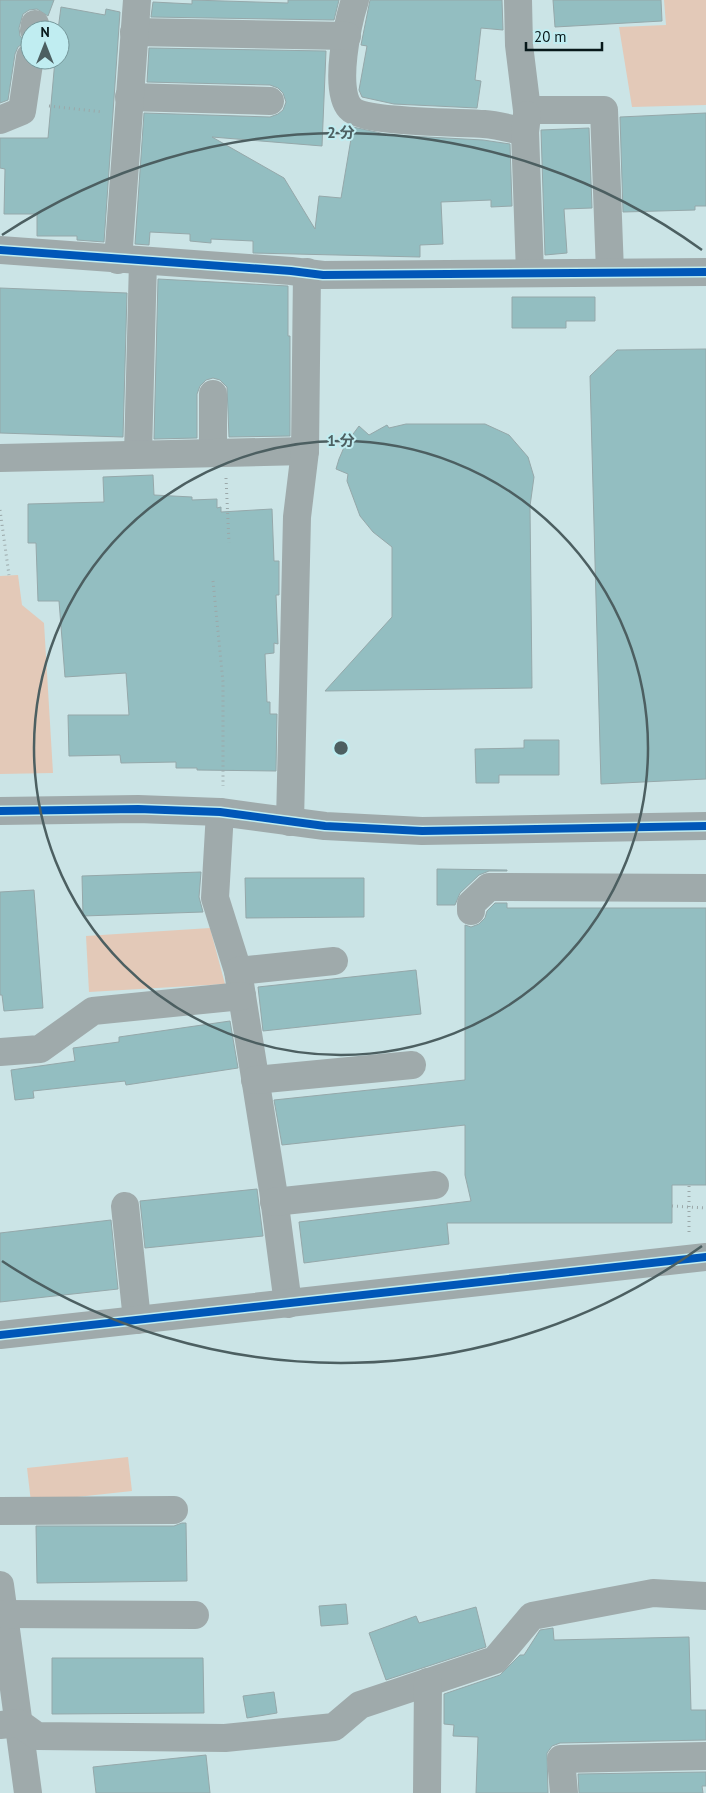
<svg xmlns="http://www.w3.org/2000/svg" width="706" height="1793" font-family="'PT Sans','Noto Sans JP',sans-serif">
	<rect width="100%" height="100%" fill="#cbe4e6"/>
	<g fill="#e3c9b8">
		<polygon points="664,0 706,0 706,105 632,107 619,27 666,25"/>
		<polygon points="18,575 22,605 44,623 53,773 0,774 0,576"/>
		<polygon points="210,928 225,984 89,992 86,936"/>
		<polygon points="128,1457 132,1491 31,1502 27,1468"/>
	</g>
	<g fill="#93bec1" stroke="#95a8aa">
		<polygon points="0,0 54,0 48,16 37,9 29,10 23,14 19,28 20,36 25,42 18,47 15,54 8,100 0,103"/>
		<polygon points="192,0 288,3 288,0 339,0 334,20 151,17 153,2 192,4"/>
		<polygon points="370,0 502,0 503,30 481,28 475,80 481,81 477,108 394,104 362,97 359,90 367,46 361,45"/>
		<polygon points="553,0 661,0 662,21 555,27"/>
		<polygon points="61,7 105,15 106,9 120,12 104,242 77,240 77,236 37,236 37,214 4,214 5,169 0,168 0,138 48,138 55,60 60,60 58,30"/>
		<polygon points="149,48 326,51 322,146 212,137 284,178 315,229 319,196 341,198 353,127 390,135 483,140 510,144 512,206 491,207 491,200 441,202 443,244 420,245 420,257 253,253 253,241 211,239 211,243 190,241 190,234 150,232 149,245 135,244 144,113 270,117 278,114 283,110 286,102 283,93 278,88 270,85 147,82"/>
		<polygon points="706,113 706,206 695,206 695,210 623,212 620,117"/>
		<polygon points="589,128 592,208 564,209 567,253 545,255 541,130"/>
		<polygon points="158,279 288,286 288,336 290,336 290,436 229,437 227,387 220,380 213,378 206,380 200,386 197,394 197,438 154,439"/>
		<polygon points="0,288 127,293 123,437 0,433"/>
		<polygon points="512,297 595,297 595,321 566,321 566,328 512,328"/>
		<polygon points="706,349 706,779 601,784 590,376 617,350"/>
		<polygon points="406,424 485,424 509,435 528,457 534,477 530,506 532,688 325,691 392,617 392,547 373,532 360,516 347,481 348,474 336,469 339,459 345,445 359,426 369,435 387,425 389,428"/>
		<polygon points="153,475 154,495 192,497 192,500 217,499 217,508 221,507 221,512 272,509 274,561 279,561 279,595 276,595 278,644 274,643 274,653 265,654 267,702 270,702 270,714 277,714 276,771 197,770 197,768 176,768 176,762 121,763 120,755 69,756 68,715 129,715 126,673 65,677 59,601 38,601 36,543 28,543 28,504 104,502 103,477"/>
		<polygon points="524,740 559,740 559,775 499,775 499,783 476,783 475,749 524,748"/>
		<polygon points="437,869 507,870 507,871 489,871 479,875 460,893 455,905 437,905"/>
		<polygon points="201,872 199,897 203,912 83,916 82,876"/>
		<polygon points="245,878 364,878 364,917 246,918"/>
		<polygon points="34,890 43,1008 4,1011 2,995 0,995 0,892"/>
		<polygon points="495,903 507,903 507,908 706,908 706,1185 672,1185 672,1223 447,1223 449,1244 304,1263 299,1222 471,1201 465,1175 465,1125 282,1145 274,1100 465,1080 465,925 471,927 479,924 485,918 487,911"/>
		<polygon points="416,970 421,1014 263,1031 258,987"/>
		<polygon points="230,1021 238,1068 126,1085 125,1081 33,1091 34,1098 15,1100 11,1070 75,1061 73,1048 119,1042 119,1037"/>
		<polygon points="257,1189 263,1236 145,1248 140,1201"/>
		<polygon points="111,1220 118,1289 0,1302 0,1233"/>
		<polygon points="182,1523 186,1523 187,1581 37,1583 36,1526 174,1526"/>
		<polygon points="346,1604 348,1624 321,1626 319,1606"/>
		<polygon points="476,1607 486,1647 386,1680 369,1633 416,1616 419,1623"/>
		<polygon points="553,1628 554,1640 689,1637 691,1710 706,1710 706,1740 560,1743 552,1746 547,1753 548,1793 476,1793 478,1737 453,1736 454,1725 444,1724 444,1694 500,1675 520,1655 524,1655 540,1630"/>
		<polygon points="52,1658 203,1658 204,1713 52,1714"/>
		<polygon points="274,1692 277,1713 247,1718 243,1696"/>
		<polygon points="206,1755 210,1793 96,1793 93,1767"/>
		<polygon points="706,1772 706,1786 702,1786 703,1793 579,1793 578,1774"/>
	</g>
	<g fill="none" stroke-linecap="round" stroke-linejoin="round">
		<g stroke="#9ba8a9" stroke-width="3" stroke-dasharray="1 4" stroke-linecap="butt">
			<polyline points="49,106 103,112"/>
			<polyline points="226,478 229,543"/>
			<polyline points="0,510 9,575"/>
			<polyline points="213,581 223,682 223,786"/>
			<polyline points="689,1186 689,1233"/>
			<polyline points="672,1206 706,1208"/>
		</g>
		<g stroke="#9faaab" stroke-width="28">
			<path d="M355,0C348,22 333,89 350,108C363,123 460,122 484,124C498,125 512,129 525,132"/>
			<polyline points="518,0 519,45 527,110 604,110 610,272"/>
			<polyline points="34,30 35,24"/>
			<polyline points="134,32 347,36"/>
			<polyline points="129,97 270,101"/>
			<polyline points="527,115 525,132 530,273"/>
			<polyline points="0,120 22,111 30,57"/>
			<polyline points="0,250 291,271 323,275 706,272"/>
			<polyline points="118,260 137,0"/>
			<polyline points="213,394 213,453"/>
			<polyline points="138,454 143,261"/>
			<polyline points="0,458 305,451"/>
			<polyline points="0,811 138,809 220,812 325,826 422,831 706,826"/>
			<polyline points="220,812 215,898 238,971 273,1190 288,1304"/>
			<polyline points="290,822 297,517 305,451 307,272"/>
			<polyline points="471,911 471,904 489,887 706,888"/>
			<polyline points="238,971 334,961"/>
			<polyline points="0,1052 40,1049 93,1011 242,996"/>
			<polyline points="255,1080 412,1065"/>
			<polyline points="274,1202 435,1185"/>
			<polyline points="125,1206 137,1320"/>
			<polyline points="0,1335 706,1257"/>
			<polyline points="0,1511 174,1510"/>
			<polyline points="0,1585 28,1793"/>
			<polyline points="4,1614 195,1615"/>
			<polyline points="0,1725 19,1723 37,1736 225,1738 334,1727 360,1705 495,1660 532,1616 653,1593 706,1596"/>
			<polyline points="427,1793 428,1682"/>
			<polyline points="564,1793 561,1759 706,1756"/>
		</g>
		<defs>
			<g id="cycleway">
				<polyline points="0,250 291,271 323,275 706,272"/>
				<polyline points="0,811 138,809 220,812 325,826 422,831 706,826"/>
				<polyline points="0,1335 706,1257"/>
			</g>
		</defs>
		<use href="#cycleway" stroke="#c0edf1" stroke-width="11"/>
		<use href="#cycleway" stroke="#0057b8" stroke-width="8"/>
	</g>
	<g fill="none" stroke="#4c5f61" stroke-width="2.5">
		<circle cx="341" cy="748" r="307"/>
		<path d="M702 1246A615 615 0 0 1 2 1261M2 235A615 615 0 0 1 702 250"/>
	</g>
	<circle cx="341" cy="748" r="8" fill="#4c5f61" stroke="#c0edf1" stroke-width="2.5"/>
	<g font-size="15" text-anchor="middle" font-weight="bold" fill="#4c5f61" stroke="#c0edf1" stroke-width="4" stroke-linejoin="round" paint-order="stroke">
		<text x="341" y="138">2 分</text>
		<text x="341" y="446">1 分</text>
	</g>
	<g transform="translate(45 45)"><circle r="24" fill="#c0edf1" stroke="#76989b"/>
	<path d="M0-4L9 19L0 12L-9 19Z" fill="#4c5f61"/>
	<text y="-8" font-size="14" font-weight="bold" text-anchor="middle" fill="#07181a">N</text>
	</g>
	<path d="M526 42v8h76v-8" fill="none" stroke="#07181a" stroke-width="2.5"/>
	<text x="534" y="42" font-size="15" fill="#07181a" stroke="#c0edf1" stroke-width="4" paint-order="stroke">20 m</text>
</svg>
